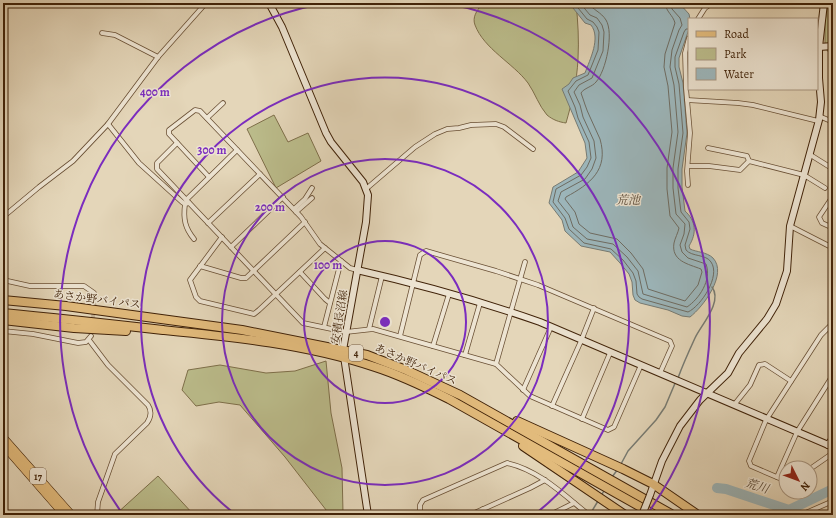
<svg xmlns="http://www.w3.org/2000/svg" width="836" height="518" font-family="Alegreya,'Noto Serif JP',serif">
	<rect width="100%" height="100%" fill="#e4d6b9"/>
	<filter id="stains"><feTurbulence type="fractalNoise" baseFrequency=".005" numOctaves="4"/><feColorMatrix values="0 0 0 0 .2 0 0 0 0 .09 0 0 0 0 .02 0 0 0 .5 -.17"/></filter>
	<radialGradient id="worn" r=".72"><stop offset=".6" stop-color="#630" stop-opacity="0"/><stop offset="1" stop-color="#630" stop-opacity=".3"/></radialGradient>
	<g fill="#bbbc8b" stroke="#7e6f4a">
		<path d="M529,3H576C578,22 579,40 578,59C577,81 572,102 566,123C559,122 553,120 547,115C539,106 535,93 528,83C513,63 484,49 475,25C472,17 477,11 481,5H505L527,6Z"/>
		<polygon points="828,3 833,3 833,57 825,48 825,22"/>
		<polygon points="274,115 288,142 308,133 321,161 276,188 247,129"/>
		<polygon points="326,361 331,413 342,468 343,513 339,515 330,515 285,457 240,405 219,402 196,406 182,390 188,370 220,365 266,373 295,371"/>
		<polygon points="158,476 194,515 115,515"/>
	</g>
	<path fill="#9cb6bb" stroke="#777b73" d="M569,3H679L689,14L690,19L689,29L679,58V67L683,83L687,133L682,169V187L685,211C696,221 697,233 689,246L690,249C696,252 707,252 713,258C728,274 703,307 690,317L682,316L668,310L640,303L635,300L633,295L632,282L629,274L620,263L610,252L581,246L565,231L562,220L549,203L553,187L578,172L587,158L585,143L562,89L569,84L573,78L585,73C590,59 601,38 591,25L585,23Z"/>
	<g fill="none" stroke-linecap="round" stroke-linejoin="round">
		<g stroke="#6e6c62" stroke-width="1">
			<path d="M574,3L587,19L593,22L597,27L599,32L598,50L588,75L576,81L568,91L575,107L578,118L589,142L591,158L587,167L581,175L556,189L553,202L565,218L569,229L584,243L611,249L623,260L633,273L636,281L637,294L639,297L642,299L688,312C701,306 721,276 711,262C706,254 692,257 686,250L685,245L690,229L689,222L681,212L678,188V169L683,133L679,84L675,67V57L684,32L686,29H689"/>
			<path d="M580,3L590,15L597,18L602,25L604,32L603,51L592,78L579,85L574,92L580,105L583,117L594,141L596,158L592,169L585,179L561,192L558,201L569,215L573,227L587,239L613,244L627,257L638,271L643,294L687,307C699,299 712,280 706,264L688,258L682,252L680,245L684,234L685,224L676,214L673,188V168L678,132L674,85L670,67L672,50L679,30L682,25L680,18L672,9L671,3"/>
			<path d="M588,3C593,10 601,12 606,20C614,33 606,71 596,82C592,87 584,88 581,93C584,101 586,109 590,117C593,124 597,132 600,139C609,170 590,184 566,197L565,199L575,212L579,224L590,233L617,239L631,253L643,269L648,289L685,301L698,285L702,272L701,269C688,264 671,261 674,243C675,238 678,233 679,228L670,216L667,189V168L672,132L668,86L664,67L665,54L675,23C673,15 666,12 665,3"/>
		</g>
		<g stroke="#777b73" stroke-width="1.5">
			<path d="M678,378C683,364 689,351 695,338C701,325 723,302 712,287"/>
			<polyline points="621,464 628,451 656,420 665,407 676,381"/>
			<polyline points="612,477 618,469"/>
			<polyline points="601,496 605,489"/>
			<polyline points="594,515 592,511 598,501"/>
		</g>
		<polyline stroke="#9cb6bb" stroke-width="10" points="717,488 726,489 789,510 833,489"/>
		<polyline stroke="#c3b296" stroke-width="4" stroke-dasharray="4 2" stroke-linecap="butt" points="91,336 95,298"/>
		<defs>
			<g id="street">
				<polyline points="698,19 705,8 712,3"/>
				<polyline points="102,33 115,35 158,57"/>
				<polyline points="687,100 738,103 753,105 818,121"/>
				<polyline points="819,116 833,122"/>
				<polyline points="207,118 223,103"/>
				<polyline points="108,124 139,163 182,202 185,204 189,203"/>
				<polyline points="177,143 157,163 157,169 303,323 346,332 373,329 496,364 530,396 608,430 614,427 641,365"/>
				<polyline points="708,148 747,156 749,161 804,175 825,188"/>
				<polyline points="809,154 833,169"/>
				<polyline points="688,166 709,166 740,170 749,161"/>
				<polyline points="209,177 169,134 169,130 195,110 200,111 301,217 320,244 350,268 357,270"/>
				<polyline points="688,185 687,171 690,133 686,88 685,53 689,38"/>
				<polyline points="366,189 415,147 435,134 447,129 459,128 471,125 496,124 504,127 533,149"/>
				<polyline points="833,196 819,217 822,223 833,228"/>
				<polyline points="186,200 237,150"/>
				<path d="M185,204C183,219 185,228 194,239"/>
				<polyline points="294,209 305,199 312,188"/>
				<polyline points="296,212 312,198"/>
				<polyline points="3,217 39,187 73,161 108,124 158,57 206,3"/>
				<polyline points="208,223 260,174"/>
				<polyline points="790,226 833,248"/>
				<polyline points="222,237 190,280 196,297 200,301 250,313 254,314 259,310 325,248"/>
				<polyline points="231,247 283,197"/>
				<polyline points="200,266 241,278 246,278 305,222"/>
				<polyline points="300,272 325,299 330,303"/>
				<polyline points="3,280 30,286 84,286 94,293 95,298"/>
				<polyline points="324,327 341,261"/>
				<polyline points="369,329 382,276"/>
				<polyline points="3,331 33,334 78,343 86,342 91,336"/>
				<polyline points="400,336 420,255 426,251 496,271 538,285 670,341 672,346 660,373"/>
				<path d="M89,340L108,365L148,405C152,411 151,417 147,423L115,454L98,502L97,515"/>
				<polyline points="433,346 449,294"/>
				<polyline points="465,355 480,303"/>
				<polyline points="496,364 525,262"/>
				<polyline points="523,390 551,327"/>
				<polyline points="734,405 750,385 759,365 765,364 791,381"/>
				<polyline points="552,406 581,341 594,308"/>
				<polyline points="582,419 610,353"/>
				<polyline points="810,469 833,453"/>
				<polyline points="777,477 797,432 833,375"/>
				<polyline points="786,481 751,466 749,461 766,420 821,335 833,323"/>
				<polyline points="483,509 486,515"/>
				<path d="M420,515V505L423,500L507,463C539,470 564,495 589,515"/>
				<polyline points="470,515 530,488 545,480"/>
				<polyline points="550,515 574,503"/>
				<polyline points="801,515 833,501"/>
			</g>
			<g id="secondary">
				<polyline points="269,3 282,27 326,133 331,142 363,182 368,195 366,222 343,350 368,515"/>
				<polyline points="819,47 833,46"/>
				<path d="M357,270C419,284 480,301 540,322L833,447"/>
				<polyline points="828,445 833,438"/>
				<polyline points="650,495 662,461 680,426 700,400 728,373 739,353 767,319 776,304 787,271 790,226 819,120 821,102 819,78 819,47 824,3"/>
			</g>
			<g id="primary">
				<polyline points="3,437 72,515"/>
				<polyline points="3,445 64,515"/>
			</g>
			<g id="highway">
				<polyline points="3,300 66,306 242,330 367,355 406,370 460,395 673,515"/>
				<path d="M3,313C56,318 110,324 163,330C234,337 306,344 375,367C400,375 425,387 449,399L655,515"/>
				<polyline points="3,320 74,328 126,331"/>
				<polyline points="517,421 623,469 653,484 698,515"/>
				<polyline points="523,446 625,515"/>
			</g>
		</defs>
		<use href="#street" stroke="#694f34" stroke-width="5.5"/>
		<use href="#secondary" stroke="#402208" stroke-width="8"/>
		<use href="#primary" stroke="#402208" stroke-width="8"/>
		<use href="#highway" stroke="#402208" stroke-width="10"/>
		<use href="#street" stroke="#ede4d2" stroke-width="4"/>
		<use href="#secondary" stroke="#ede4d2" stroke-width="6"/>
		<use href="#primary" stroke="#e2bb7c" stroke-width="7"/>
		<use href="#highway" stroke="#e2bb7c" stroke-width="8"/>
		<defs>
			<polyline id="secondary-bridge" points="642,515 650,495"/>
		</defs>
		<use href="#secondary-bridge" stroke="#402208" stroke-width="8" stroke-linecap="butt"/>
		<use href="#secondary-bridge" stroke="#ede4d2" stroke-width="6"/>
	</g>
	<g fill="none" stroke="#7b2cbf" stroke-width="2">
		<circle cx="385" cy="322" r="81"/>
		<circle cx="385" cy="322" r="163"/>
		<path d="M235 514A244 244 0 1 1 535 514"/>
		<path d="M122 513A325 325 0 0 1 320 4M450 4A325 325 0 0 1 648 513"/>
	</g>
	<g text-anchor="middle" stroke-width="3" stroke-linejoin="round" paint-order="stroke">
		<g fill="#ede4d2" stroke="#745c45" stroke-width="1">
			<rect x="349" y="345" width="14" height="16" rx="3"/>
			<rect x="30" y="468" width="16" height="16" rx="3"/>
		</g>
		<g font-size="10" font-weight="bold" fill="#402208">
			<text x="356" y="357">4</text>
			<text x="38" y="480">17</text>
		</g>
		<g font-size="11" fill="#402208" stroke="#ede4d2">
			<text transform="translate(97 299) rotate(7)" y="4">あさか野バイパス</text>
			<text transform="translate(339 317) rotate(-81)" y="4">安積長沼線</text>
			<text transform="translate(416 364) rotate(23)" y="4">あさか野バイパス</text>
		</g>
		<g font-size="12" font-style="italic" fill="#574735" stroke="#ede4d2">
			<text x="628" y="204">荒池</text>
			<text transform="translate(757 486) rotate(17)" y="4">荒川</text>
		</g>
	</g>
	<circle cx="385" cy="322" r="6" fill="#7b2cbf" stroke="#ede4d2" stroke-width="2"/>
	<g font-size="12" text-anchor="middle" font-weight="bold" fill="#7b2cbf" stroke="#ede4d2" stroke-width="3" stroke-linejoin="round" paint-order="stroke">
		<text x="155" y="96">400 m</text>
		<text x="212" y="154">300 m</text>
		<text x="270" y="211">200 m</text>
		<text x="328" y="269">100 m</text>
	</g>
	<rect width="836" height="518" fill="none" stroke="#e4d6b9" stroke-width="16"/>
	<rect x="4" y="4" width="828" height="510" fill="none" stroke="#402208" stroke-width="2"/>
	<rect x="8" y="8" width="820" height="502" fill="none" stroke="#402208"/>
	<rect x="688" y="18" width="130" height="72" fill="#ede4d2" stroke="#a89681"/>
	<rect x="696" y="31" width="20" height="6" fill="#e2bb7c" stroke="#a89681"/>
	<text x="724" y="38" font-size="12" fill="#402208">Road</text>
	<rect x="696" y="48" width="20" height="12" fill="#bbbc8b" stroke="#a89681"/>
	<text x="724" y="58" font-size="12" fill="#402208">Park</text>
	<rect x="696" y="68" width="20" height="12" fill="#9cb6bb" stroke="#a89681"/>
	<text x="724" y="78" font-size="12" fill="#402208">Water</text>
	<g transform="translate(798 480) rotate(132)"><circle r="19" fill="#ede4d2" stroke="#a89681"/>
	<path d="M0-3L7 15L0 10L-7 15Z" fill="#8f2418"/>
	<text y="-6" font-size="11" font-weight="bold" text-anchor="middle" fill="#402208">N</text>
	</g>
	<rect width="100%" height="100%" filter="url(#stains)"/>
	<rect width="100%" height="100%" fill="url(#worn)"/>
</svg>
